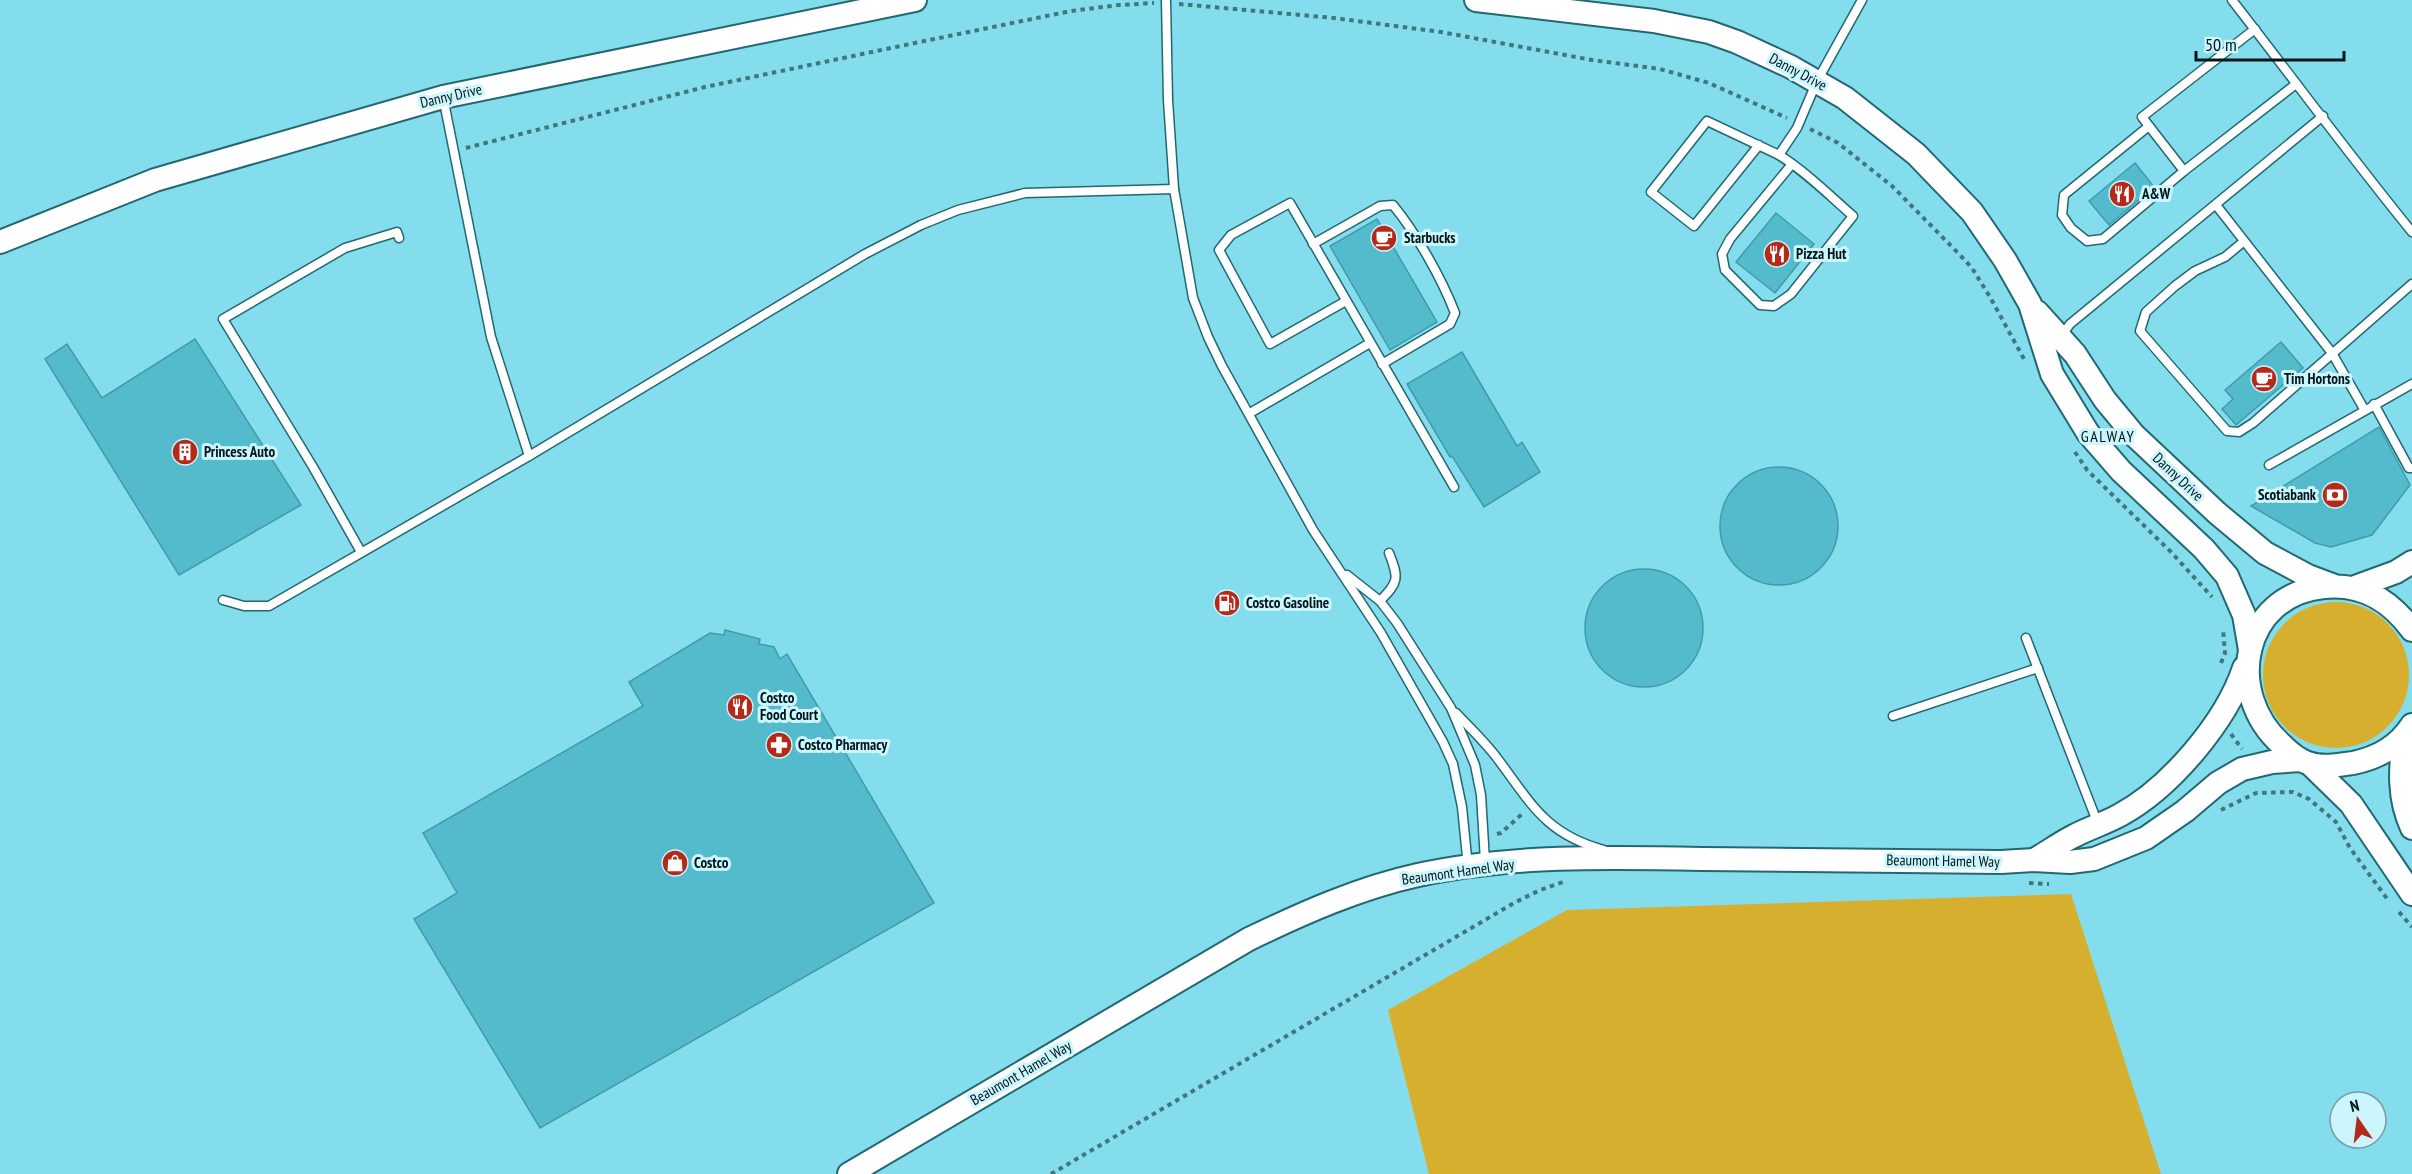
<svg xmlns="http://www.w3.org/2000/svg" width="2412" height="1174" font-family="'PT Sans Narrow',sans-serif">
	<rect width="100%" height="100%" fill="#84dded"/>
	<g fill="#d7af2e">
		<circle cx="2336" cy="675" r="73"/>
		<polygon points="2071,894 2161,1174 1429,1174 1388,1010 1567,910"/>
	</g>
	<g fill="#54bbcc" stroke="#409baa" stroke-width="1.5">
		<polygon points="2135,163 2154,187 2109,225 2089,201"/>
		<polygon points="1776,213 1814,244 1775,293 1736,262"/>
		<polygon points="1377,219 1437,322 1390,350 1330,246"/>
		<polygon points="195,339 301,505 179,575 45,359 67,344 102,398"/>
		<polygon points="2281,342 2303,368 2236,425 2222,409 2233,399 2225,390"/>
		<polygon points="1462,352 1517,446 1522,442 1540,472 1484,507 1452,456 1450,457 1407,384"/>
		<polygon points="2379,427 2410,485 2372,535 2331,547 2315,543 2251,506"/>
		<circle cx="1779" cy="526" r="59"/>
		<circle cx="1644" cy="628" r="59"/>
		<polygon points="725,630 760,639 759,644 774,647 780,659 787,654 934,903 540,1128 414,919 457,893 423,833 643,706 629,682 710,633 724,635"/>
	</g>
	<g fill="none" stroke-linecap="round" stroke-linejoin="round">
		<defs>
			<g id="lane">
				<polyline points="1166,0 1168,100 1174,189 1193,298 1208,337 1222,366 1313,530 1381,633 1443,742 1453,764 1462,807 1468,867"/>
				<path d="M2232,0C2292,77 2350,156 2412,232"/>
				<polyline points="2255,29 2142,117 2184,171 2296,84"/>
				<polyline points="443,97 491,337 529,456"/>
				<polyline points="2149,126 2064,195 2062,215 2071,228 2087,241 2103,239 2184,171"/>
				<polyline points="1759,145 1694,226 1651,192 1707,121 1779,155 1797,128 1817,81 1862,0"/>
				<path d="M1779,155C1806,172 1829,195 1853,216L1791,294L1774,306L1760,305L1725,270L1722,254L1730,239L1792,164"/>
				<polyline points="2216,205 2332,353 2364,409"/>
				<polyline points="2243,242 2225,257 2195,271 2175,286 2146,312 2140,331 2227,431 2239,432 2253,423 2412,284"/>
				<path d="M1313,244L1380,206L1393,205C1416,233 1442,279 1455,313L1450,324L1382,364"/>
				<polyline points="1346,301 1270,344 1219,250 1231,235 1290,203 1454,487"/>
				<polyline points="2062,335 2070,324 2323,116"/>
				<polyline points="2374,404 2409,468 2412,468"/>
				<polyline points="1250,413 1370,343"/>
				<polyline points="2269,465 2412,384"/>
				<polyline points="361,552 313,467 223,319 345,248 397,232 399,238"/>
				<polyline points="1347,575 1380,601 1397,623 1451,708 1475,765 1481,795 1485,861"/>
				<polyline points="223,600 244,606 269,606 529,456 865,254 921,225 958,210 1025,193 1174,189"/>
				<path d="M1380,601C1399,582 1399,578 1389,553"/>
				<polyline points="2026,638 2098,824"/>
				<path d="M1456,713C1470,728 1485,742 1497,758C1531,803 1545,834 1604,850"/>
				<polyline points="1893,716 2038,668"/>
			</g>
			<g id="secondary">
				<polyline points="1476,0 1654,21 1709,32 1737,42 1791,67 1845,98 1916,154 1972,212 2005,260 2030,304 2052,374 2088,433 2121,471 2204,549 2227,576 2244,615 2250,650"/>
				<polyline points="0,242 155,180 443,97 915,0"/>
				<polyline points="2037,312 2075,354 2105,400 2134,435 2217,513 2265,553 2308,576 2332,585"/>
				<polyline points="2355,587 2396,572 2412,562"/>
				<path d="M2412,630C2390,600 2362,583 2324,587C2241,595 2224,694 2282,745C2289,752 2298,760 2308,763C2322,768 2339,765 2353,763C2378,758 2398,747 2412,725"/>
				<path d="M2404,737C2400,769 2398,798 2412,828"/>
				<polyline points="2310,764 2351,804 2412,894"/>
				<path d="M2034,860C2048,852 2060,843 2074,836C2089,828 2106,823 2120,815C2170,788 2226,722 2244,668"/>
				<path d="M849,1174L1249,939C1303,913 1359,888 1418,875C1508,855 1610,857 1702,859C1802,860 1901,861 2001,862L2034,860L2070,862L2094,859L2146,838L2185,811L2218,783L2242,769L2272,762L2301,760"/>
			</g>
		</defs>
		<use href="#lane" stroke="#216873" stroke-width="11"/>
		<use href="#secondary" stroke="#216873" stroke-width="26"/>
		<g stroke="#3f767f" stroke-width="4" stroke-dasharray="4.5 4.5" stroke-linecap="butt">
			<polyline points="1179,4 1334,18 1441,32 1592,60 1660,69 1709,83 1787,118"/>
			<polyline points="1810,129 1838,143 1892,186 1960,255 1972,268 1990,297 2024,359"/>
			<polyline points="466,148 705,87 910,44 1071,11 1119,5 1154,3"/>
			<polyline points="2075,452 2087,470 2171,552 2212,597"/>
			<polyline points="2221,663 2225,653 2223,629"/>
			<polyline points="2231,734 2242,749"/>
			<polyline points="2221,810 2256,793 2293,792 2309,799 2336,822 2350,848 2388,900"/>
			<polyline points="1497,834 1501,833 1522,814"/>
			<polyline points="2029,883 2049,884"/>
			<polyline points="2399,912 2412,927"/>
			<polyline points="1051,1174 1514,903 1540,890 1566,881"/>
		</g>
		<use href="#lane" stroke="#fff" stroke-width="8"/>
		<use href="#secondary" stroke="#fff" stroke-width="22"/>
	</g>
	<defs>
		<symbol id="restaurant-disc" viewBox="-11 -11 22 22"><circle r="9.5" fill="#b62818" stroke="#ccf6fe"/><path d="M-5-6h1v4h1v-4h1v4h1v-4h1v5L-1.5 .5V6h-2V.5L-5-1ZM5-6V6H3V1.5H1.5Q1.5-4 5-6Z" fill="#fff"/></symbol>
		<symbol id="cafe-disc" viewBox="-11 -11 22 22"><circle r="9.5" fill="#b62818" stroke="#ccf6fe"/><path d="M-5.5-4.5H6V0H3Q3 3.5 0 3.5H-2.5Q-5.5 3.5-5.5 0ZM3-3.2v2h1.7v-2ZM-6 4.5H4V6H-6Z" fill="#fff"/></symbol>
		<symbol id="building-disc" viewBox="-11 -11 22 22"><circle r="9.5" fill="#b62818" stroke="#ccf6fe"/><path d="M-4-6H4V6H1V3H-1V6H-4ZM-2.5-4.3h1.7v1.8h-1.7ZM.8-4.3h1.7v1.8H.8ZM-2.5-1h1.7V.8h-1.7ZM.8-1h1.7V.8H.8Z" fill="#fff"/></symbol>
		<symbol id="bank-disc" viewBox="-11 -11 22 22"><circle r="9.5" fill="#b62818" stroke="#ccf6fe"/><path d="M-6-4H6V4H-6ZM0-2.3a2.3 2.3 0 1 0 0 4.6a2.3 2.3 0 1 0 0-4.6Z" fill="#fff"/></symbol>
		<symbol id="fuel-disc" viewBox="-11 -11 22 22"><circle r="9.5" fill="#b62818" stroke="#ccf6fe"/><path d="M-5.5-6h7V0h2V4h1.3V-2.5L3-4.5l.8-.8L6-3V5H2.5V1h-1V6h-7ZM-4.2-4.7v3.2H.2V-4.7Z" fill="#fff"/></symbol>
		<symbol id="pharmacy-disc" viewBox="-11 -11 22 22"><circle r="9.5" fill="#b62818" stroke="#ccf6fe"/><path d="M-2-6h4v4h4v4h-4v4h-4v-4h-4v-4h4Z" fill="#fff"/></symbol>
		<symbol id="shop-disc" viewBox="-11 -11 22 22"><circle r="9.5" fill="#b62818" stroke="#ccf6fe"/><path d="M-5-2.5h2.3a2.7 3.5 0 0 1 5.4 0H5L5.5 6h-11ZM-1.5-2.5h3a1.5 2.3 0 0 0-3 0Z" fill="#fff"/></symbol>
	</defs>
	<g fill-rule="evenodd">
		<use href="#restaurant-disc" x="2107" y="179" width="30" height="30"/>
		<use href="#cafe-disc" x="1369" y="223" width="30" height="30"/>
		<use href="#restaurant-disc" x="1762" y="239" width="30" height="30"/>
		<use href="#cafe-disc" x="2249" y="364" width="30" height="30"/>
		<use href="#building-disc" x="170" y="437" width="30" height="30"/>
		<use href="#bank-disc" x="2320" y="480" width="30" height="30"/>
		<use href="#fuel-disc" x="1212" y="588" width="30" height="30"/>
		<use href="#restaurant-disc" x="725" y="692" width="30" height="30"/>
		<use href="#pharmacy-disc" x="764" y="730" width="30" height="30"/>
		<use href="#shop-disc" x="660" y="848" width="30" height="30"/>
	</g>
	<g text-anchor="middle" stroke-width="6" stroke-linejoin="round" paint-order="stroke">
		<g font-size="15" fill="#00161a" stroke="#ccf6fe">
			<text transform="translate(1798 72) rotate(28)" y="5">Danny Drive</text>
			<text transform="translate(451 96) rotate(-13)" y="5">Danny Drive</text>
			<text transform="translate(2178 477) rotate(43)" y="5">Danny Drive</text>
			<text transform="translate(1943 861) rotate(1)" y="5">Beaumont Hamel Way</text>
			<text transform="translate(1458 872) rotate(-8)" y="5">Beaumont Hamel Way</text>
			<text transform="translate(1021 1073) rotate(-30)" y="5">Beaumont Hamel Way</text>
		</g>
		<g font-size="15" font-weight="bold" fill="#00161a" stroke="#ccf6fe" text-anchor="start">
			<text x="2142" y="199">A&amp;W</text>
			<text x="1404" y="243">Starbucks</text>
			<text x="1796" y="259">Pizza Hut</text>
			<text x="2284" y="384">Tim Hortons</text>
			<text x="204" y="457">Princess Auto</text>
			<text x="2316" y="500" text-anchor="end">Scotiabank</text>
			<text x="1246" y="608">Costco Gasoline</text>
			<text x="760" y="703">Costco<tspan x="760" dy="17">Food Court</tspan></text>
			<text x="798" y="750">Costco Pharmacy</text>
			<text x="694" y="868">Costco</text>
		</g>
		<g font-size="16" letter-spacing="1.5" fill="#00161a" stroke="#ccf6fe">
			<text x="2108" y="442">GALWAY</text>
		</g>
	</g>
	<g transform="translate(2358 1120) rotate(346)"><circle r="28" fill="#ccf6fe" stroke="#7a9ca3" stroke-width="1.5"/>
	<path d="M0-4.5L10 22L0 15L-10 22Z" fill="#b62818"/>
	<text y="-9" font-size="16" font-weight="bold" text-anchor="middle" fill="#00161a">N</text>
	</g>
	<path d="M2196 51v9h148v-9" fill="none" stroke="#00161a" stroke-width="3"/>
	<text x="2205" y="51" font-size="18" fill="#00161a" stroke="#ccf6fe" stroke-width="4.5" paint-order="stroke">50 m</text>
</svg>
